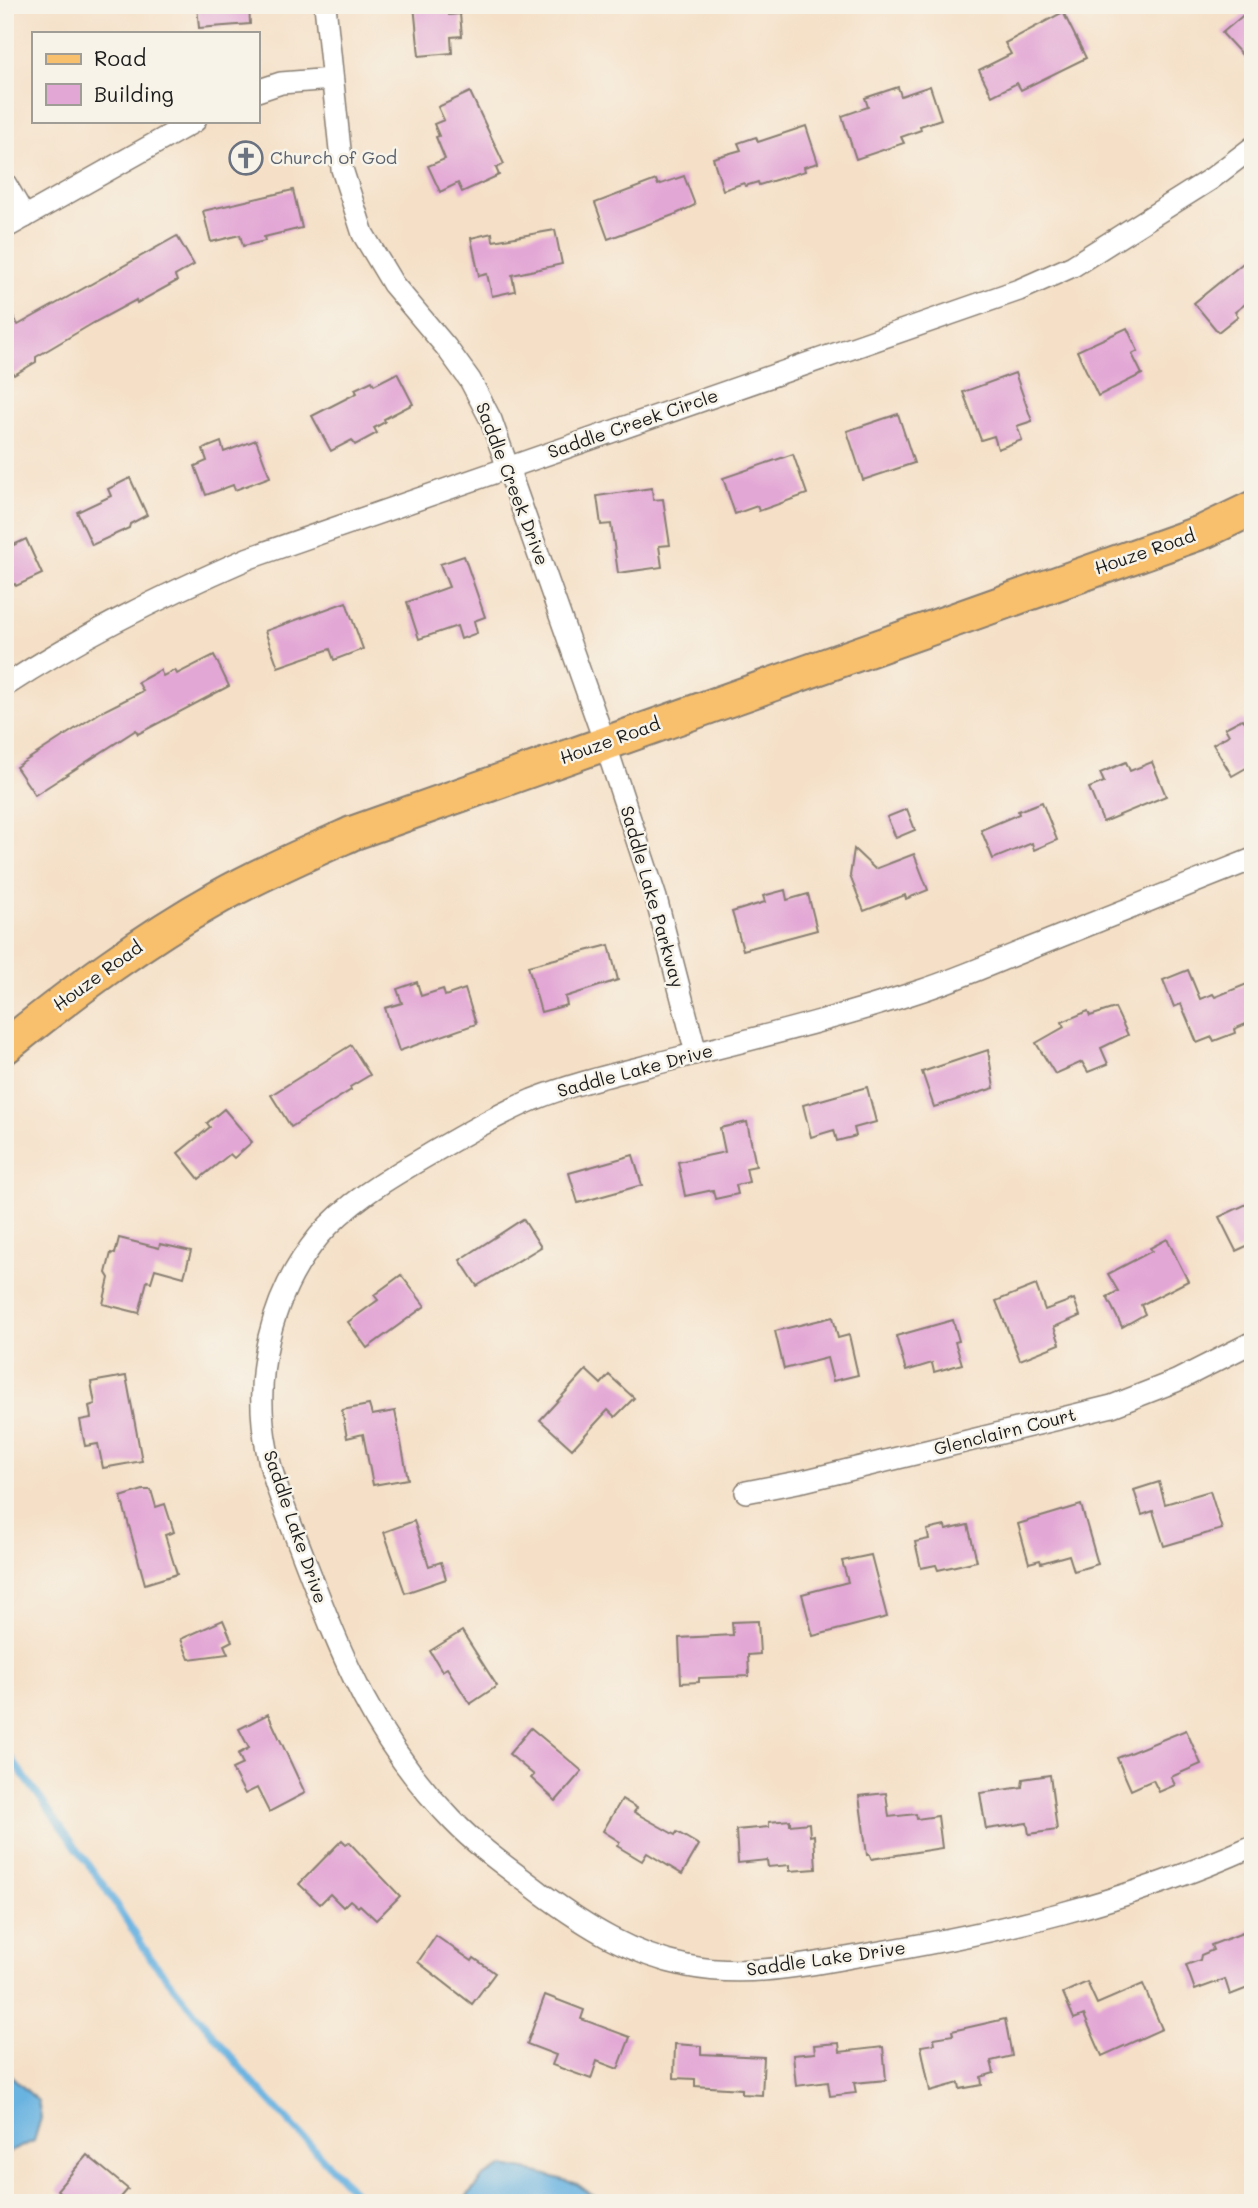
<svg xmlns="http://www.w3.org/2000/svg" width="1258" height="2208" font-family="Mali,sans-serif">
	<rect width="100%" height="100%" fill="#f7f3e8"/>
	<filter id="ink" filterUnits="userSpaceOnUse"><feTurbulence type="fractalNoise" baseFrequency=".0143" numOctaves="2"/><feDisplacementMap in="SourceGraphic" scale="14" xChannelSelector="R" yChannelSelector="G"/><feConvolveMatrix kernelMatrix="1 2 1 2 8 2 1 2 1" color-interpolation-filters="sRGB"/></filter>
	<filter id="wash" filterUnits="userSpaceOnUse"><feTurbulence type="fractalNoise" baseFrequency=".00686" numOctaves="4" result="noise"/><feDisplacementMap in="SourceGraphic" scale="28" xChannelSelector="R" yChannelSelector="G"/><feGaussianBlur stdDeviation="1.57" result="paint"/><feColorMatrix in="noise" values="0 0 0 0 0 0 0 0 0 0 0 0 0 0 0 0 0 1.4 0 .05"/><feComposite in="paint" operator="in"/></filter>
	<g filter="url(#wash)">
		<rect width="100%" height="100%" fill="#f5e0c7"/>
		<g fill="#69b3e1" stroke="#42687e" stroke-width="2">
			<polygon points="5,2070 38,2101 41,2118 34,2141 5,2154"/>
			<polygon points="504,2166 540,2173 577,2184 603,2203 462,2203 483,2177"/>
		</g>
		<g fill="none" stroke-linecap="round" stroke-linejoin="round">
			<polyline stroke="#69b3e1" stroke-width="7" points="5,1750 102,1883 152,1960 253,2083 364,2203"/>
		</g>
		<g id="blocks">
			<g fill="#e3a7d5">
				<polygon points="197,5 249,5 250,24 199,28"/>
				<polygon points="414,5 449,5 449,15 460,14 462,36 451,37 452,53 419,56"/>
				<polygon points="1253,7 1253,67 1222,33"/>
				<polygon points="1063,12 1086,58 1021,90 1017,83 992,96 979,70 1011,54 1005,43"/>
				<polygon points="930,86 941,119 920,126 921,130 901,137 904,143 856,159 842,116 868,107 865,98 898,87 901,96"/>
				<polygon points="470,92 504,164 496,168 499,175 462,192 458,183 440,192 428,166 445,159 436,137 439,136 434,124 444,120 438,107"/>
				<polygon points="806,126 818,163 804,167 805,171 759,185 758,182 745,186 744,183 723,190 713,158 741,150 738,143 756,137 758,142"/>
				<polygon points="684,176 695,205 676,214 608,239 595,203 656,180 658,185"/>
				<polygon points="293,190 302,228 264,237 265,241 243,246 240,235 211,242 203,211"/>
				<polygon points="555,230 562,264 512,275 515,291 492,296 487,274 479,276 471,238 492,233 493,241"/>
				<polygon points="177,236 194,265 175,276 177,281 137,303 136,300 95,322 36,357 36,362 14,375 5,360 5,301 18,325"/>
				<polygon points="1253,255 1253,298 1235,312 1238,316 1218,332 1194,303"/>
				<polygon points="1127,328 1138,351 1132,354 1142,374 1098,396 1077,351"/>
				<polygon points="397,373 413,404 384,419 385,422 374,428 377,433 355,445 352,440 331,451 312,416 357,393 355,389 372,381 374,385"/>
				<polygon points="1015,373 1032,421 1017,426 1022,440 998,449 994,436 981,440 963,392"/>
				<polygon points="898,414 914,463 863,480 847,431"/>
				<polygon points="256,440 270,477 235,490 233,485 206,495 195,466 207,461 203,449 221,442 224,452"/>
				<polygon points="793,454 807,494 759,511 757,506 735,514 723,478"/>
				<polygon points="130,478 147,515 130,524 129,528 92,545 77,512 111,496 108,489"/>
				<polygon points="652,488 653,500 663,499 670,545 659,546 662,567 618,573 611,524 601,525 597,496"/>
				<polygon points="26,539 42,574 16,586 15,584 5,588 5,549"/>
				<polygon points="464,556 485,617 474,621 477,633 461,639 457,626 419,639 407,602 449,587 440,564"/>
				<polygon points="346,602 363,649 334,660 330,649 278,667 265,631"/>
				<polygon points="214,655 229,686 138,734 136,730 35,795 16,767 101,712 143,691 138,682 160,670 163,676 175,670 177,674"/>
				<polygon points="1242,719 1253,728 1253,764 1232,776 1213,744 1229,735 1225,728"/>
				<polygon points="1126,762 1130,771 1152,762 1166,796 1103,822 1089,788 1104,782 1100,773"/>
				<polygon points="1042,802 1057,840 1034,850 1032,843 993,859 981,830 1019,814 1018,811"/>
				<polygon points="907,809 915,830 896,838 887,817"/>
				<polygon points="854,849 875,869 914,854 928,890 906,899 905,895 864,911 850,876"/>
				<polygon points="785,890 787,900 808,894 817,930 743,950 732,912 765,902 763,896"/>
				<polygon points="609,945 618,980 565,997 567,1005 541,1012 528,966"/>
				<polygon points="1188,970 1200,999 1213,994 1215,997 1247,984 1253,999 1253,1021 1234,1029 1235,1033 1214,1041 1212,1037 1197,1043 1181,1004 1174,1007 1163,980"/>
				<polygon points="417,982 421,996 443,989 445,996 465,989 476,1024 399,1051 385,1008 402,1003 397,989"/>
				<polygon points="1115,1008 1128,1035 1101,1048 1108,1064 1088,1072 1082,1062 1055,1074 1036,1043 1064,1027 1062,1022 1088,1011 1090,1016"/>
				<polygon points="351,1045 370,1075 350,1087 351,1090 291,1127 271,1095"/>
				<polygon points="988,1050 994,1088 934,1107 922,1072"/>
				<polygon points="867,1087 876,1122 854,1128 856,1136 837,1141 834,1130 811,1137 803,1105"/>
				<polygon points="224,1109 252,1142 234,1158 230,1154 199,1179 178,1153 210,1127 207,1123"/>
				<polygon points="747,1122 756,1166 746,1168 749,1182 736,1185 738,1194 715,1199 713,1190 685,1196 678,1162 725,1152 720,1128"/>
				<polygon points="633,1155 642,1185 578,1203 569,1173"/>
				<polygon points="1253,1201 1253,1243 1236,1251 1219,1217"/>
				<polygon points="523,1219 541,1247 477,1286 460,1260"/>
				<polygon points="119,1238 159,1248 160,1244 191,1251 184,1277 155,1269 151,1282 147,1281 139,1313 103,1304 109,1278 106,1273 111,1253 115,1254"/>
				<polygon points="1167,1239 1188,1281 1141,1305 1145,1314 1122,1327 1107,1297 1118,1291 1108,1274 1152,1251 1150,1248"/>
				<polygon points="401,1275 425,1306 367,1348 348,1322 378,1300 374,1295"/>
				<polygon points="1036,1285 1045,1310 1074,1299 1080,1316 1054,1327 1060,1344 1020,1360 996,1301"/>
				<polygon points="833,1317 838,1338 849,1335 858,1375 833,1381 827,1358 784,1369 775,1331"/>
				<polygon points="953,1320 959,1341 955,1342 962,1364 934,1372 932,1363 906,1371 896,1336"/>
				<polygon points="586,1370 601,1384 609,1375 634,1398 615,1417 608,1410 572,1449 540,1420"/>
				<polygon points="126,1376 142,1461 103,1468 98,1444 85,1446 80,1420 91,1418 89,1406 95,1404 91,1382"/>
				<polygon points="369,1405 372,1415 395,1411 408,1479 373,1485 363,1434 347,1438 342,1410"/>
				<polygon points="1159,1482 1165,1504 1210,1491 1222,1529 1164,1546 1153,1511 1142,1515 1134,1490"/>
				<polygon points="143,1490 151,1490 156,1507 165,1504 174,1532 165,1535 177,1574 145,1584 121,1497"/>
				<polygon points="1081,1505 1098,1564 1074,1571 1069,1555 1041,1563 1040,1560 1029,1563 1018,1524"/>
				<polygon points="414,1521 429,1566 441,1562 446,1579 405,1593 384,1532"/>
				<polygon points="968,1525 977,1561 938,1570 936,1565 921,1568 915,1542 929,1539 927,1530 945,1526 946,1530"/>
				<polygon points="871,1555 887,1617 813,1636 802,1594 848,1582 842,1561"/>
				<polygon points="223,1620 232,1641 224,1645 228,1654 189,1659 181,1639"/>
				<polygon points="758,1621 760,1654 748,1655 749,1676 699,1678 699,1682 681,1683 679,1638 733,1635 732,1622"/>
				<polygon points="462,1631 497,1686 470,1704 447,1668 442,1671 430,1651"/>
				<polygon points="268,1714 305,1793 269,1812 257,1788 245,1794 232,1769 243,1764 238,1754 249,1748 239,1729"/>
				<polygon points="531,1728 582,1771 556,1801 531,1778 534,1775 509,1754"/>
				<polygon points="1186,1730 1201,1764 1171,1777 1175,1785 1159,1792 1153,1780 1131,1790 1117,1758"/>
				<polygon points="1050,1775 1057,1830 1029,1834 1027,1823 986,1829 980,1793 1022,1787 1023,1779"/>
				<polygon points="886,1793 889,1817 916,1814 917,1819 938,1816 942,1848 871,1859 870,1855 867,1855 859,1796"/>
				<polygon points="622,1799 637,1808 634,1812 675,1835 677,1832 699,1845 682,1874 647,1853 642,1861 617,1846 620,1842 603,1831"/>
				<polygon points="790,1820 790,1825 809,1823 810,1836 814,1835 816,1869 790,1871 790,1865 768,1867 767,1860 738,1863 736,1830 769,1827 769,1822"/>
				<polygon points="342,1840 346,1844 349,1842 400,1896 376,1920 360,1905 358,1907 350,1900 343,1907 330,1894 320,1904 299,1884"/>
				<polygon points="1253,1929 1253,1986 1230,1995 1225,1979 1195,1990 1186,1965 1200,1960 1201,1955 1213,1950 1211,1945"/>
				<polygon points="436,1936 472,1961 474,1958 495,1973 472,2004 418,1962"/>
				<polygon points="1087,1982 1097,2004 1143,1984 1162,2029 1102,2056 1084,2015 1074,2019 1063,1993"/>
				<polygon points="545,1995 584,2010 581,2019 630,2037 618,2069 597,2061 591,2079 552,2065 556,2055 527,2044"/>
				<polygon points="1005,2019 1012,2056 991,2061 994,2073 981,2077 982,2085 960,2089 959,2083 930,2091 921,2046 935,2044 934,2038 953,2035 952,2031"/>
				<polygon points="839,2043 840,2052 883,2047 886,2080 854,2083 856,2093 830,2096 828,2082 796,2086 793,2055 815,2053 814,2045"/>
				<polygon points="675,2044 701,2046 701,2054 764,2057 762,2095 742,2094 742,2089 695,2086 695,2079 674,2078"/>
				<polygon points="87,2155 128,2189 116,2203 72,2203 57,2190"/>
			</g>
		</g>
	</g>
	<g filter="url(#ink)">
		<use href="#blocks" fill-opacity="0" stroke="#887e72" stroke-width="2"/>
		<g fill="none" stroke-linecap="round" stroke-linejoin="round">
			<defs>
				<g id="minor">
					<polyline points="325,5 342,169 363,234 393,284 446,347 470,380 491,420 605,743 656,898 696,1053"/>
					<polyline points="257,91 281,83 332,79"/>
					<polyline points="5,183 25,217"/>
					<polyline points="5,228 195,121"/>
					<path d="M5,686C82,635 164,595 249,558L1019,290L1073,266L1211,179L1253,147"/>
					<path d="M1253,859C1182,887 1111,916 1041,944C1002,959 963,977 923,990C842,1017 760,1037 678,1058C629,1071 579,1081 532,1100C493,1117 456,1139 420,1160C384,1181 346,1204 319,1236C270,1295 252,1376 267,1450C274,1487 291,1523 304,1558C344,1662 374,1740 453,1821C479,1848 511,1870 541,1893C586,1926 632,1955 687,1966C747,1978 804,1965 863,1955C997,1933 1129,1902 1253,1846"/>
					<polyline points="746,1492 803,1481 1112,1406 1176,1381 1253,1342"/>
				</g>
				<path id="primary" d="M5,1047C73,992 142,940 219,897C262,873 308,853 353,833L1205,531L1253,508"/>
			</defs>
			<use href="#minor" stroke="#887e72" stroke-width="24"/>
			<use href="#primary" stroke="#887e72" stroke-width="37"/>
			<use href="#minor" stroke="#fff" stroke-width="21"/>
			<use href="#primary" stroke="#f8bf6c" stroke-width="33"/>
		</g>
	</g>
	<defs>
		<symbol id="church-ring" viewBox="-11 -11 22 22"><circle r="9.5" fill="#f7f3e8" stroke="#6b7280" stroke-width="1.5"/><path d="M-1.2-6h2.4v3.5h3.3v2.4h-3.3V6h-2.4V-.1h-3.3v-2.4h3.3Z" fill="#6b7280"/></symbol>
	</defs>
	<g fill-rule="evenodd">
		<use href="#church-ring" x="227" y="139" width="38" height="38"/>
	</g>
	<g text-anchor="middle" stroke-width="5" stroke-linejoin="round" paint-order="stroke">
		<g font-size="18" fill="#5b616d" stroke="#f7f3e8" text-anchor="start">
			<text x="270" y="164">Church of God</text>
		</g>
		<g font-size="18" fill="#1c1c1c" stroke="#f7f3e8">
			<text transform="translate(633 424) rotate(-19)" y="6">Saddle Creek Circle</text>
			<text transform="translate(512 484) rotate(69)" y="6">Saddle Creek Drive</text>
			<text transform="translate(1145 552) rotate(-19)" y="6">Houze Road</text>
			<text transform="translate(610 741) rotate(-20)" y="6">Houze Road</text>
			<text transform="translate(652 897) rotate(74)" y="6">Saddle Lake Parkway</text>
			<text transform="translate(98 976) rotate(-36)" y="6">Houze Road</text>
			<text transform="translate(635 1071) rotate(-15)" y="6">Saddle Lake Drive</text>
			<text transform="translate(1005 1432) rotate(-14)" y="6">Glenclairn Court</text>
			<text transform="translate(295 1527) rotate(71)" y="6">Saddle Lake Drive</text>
			<text transform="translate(826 1959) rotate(-8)" y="6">Saddle Lake Drive</text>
		</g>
	</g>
	<rect width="1258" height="2208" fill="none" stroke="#f7f3e8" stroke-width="28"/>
	<rect x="32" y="32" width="228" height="91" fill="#f7f3e8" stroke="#9f9d96" stroke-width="2"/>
	<rect x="46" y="54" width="35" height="10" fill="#f8bf6c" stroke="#9f9d96" stroke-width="2"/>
	<text x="94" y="66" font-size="21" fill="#1c1c1c">Road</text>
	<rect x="46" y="84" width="35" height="21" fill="#e3a7d5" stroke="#9f9d96" stroke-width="2"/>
	<text x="94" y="102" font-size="21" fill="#1c1c1c">Building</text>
</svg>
